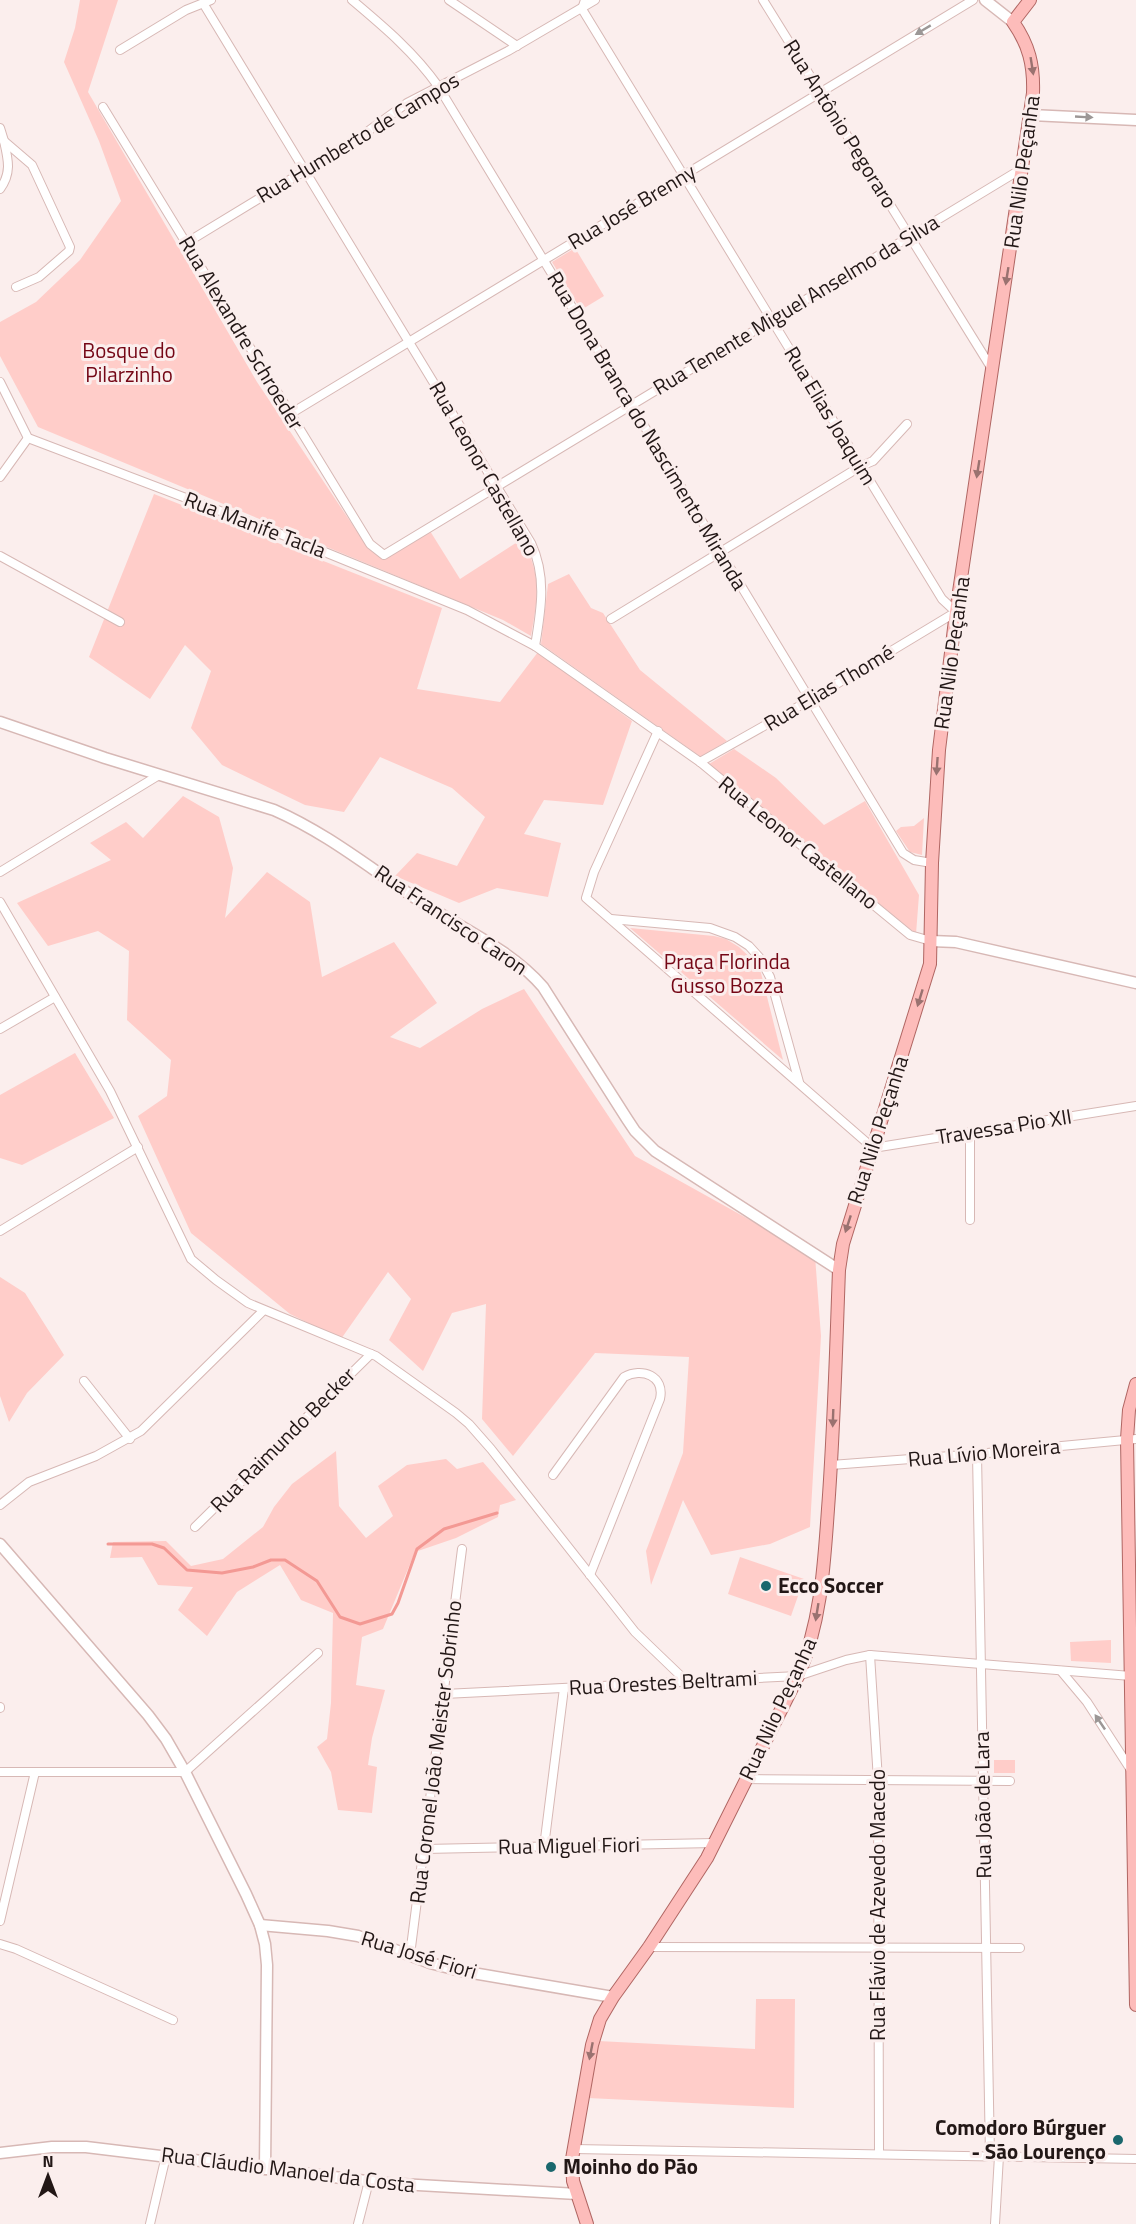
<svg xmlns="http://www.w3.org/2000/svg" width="1136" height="2224" font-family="'Titillium Web',sans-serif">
	<rect width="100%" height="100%" fill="#fbeeed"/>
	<g fill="#ffcdc9">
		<path d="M80,0H118L88,92L257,382L366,545L382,559L430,531L460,579L522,539C542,576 538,596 531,636L503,620L38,427L0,356V322L36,302L80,260L121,201L99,141L64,62L75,28Z"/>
		<polygon points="575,248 604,296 581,310 552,262"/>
		<polygon points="154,494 442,608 417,689 500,702 538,652 632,721 603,805 544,800 524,834 561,843 548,897 497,888 459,903 395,876 417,853 457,866 485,817 452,788 380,757 344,812 305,805 222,765 191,728 211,671 185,645 150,699 89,657"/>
		<polygon points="569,574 591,608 603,613 640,670 727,741 701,757 541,644 548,584"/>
		<polygon points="734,749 776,778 824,825 865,801 919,895 916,934 709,764"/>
		<polygon points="183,796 219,817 233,868 225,918 267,872 310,902 322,977 394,942 437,1003 390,1037 420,1048 482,1009 524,989 635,1156 815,1256 821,1336 810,1527 770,1544 711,1555 683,1500 651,1585 646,1551 683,1453 689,1357 595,1353 513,1456 482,1419 486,1304 452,1313 423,1371 389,1340 411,1299 388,1272 341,1339 290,1314 191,1233 138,1116 167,1096 171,1060 127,1020 129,951 98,931 48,946 17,903 111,860 90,843 126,822 143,838"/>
		<polygon points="924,818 922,855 910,852 896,831 901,827 914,826"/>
		<polygon points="630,928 714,936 726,939 739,947 757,964 761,973 783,1060"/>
		<polygon points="75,1053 114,1118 22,1165 0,1158 0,1095"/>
		<polygon points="0,1277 25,1293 64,1355 27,1393 9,1422 0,1396"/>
		<polygon points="336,1451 339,1506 366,1538 393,1516 378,1486 407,1465 446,1459 457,1469 483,1462 516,1500 500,1505 498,1517 456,1538 415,1552 383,1629 362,1637 356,1685 385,1690 372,1738 368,1765 377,1767 372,1813 338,1810 331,1772 317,1747 327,1739 331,1703 333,1613 301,1600 280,1565 237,1592 207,1636 178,1610 193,1587 158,1585 142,1557 110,1558 113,1542 166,1541 191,1566 223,1559 263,1527 274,1507 292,1484"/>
		<polygon points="740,1557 804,1579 791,1616 728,1594"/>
		<polygon points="1111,1640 1111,1663 1071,1661 1070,1642"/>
		<rect x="994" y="1760" width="21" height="13"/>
		<polygon points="756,1999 795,1999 794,2108 588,2098 598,2041 755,2049"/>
	</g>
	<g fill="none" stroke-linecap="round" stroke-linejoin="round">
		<polyline stroke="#f39994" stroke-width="3" points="108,1544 152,1544 164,1548 187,1570 222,1573 253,1567 271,1560 285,1560 317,1581 340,1617 360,1624 392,1614 398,1603 417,1549 444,1529 497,1513"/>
		<defs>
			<g id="street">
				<path d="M352,0C384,27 414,52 438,86L903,853L914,860L932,863"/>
				<polyline points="449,0 517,46"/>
				<polyline points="585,0 582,9 942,599 956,612 810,700 700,762"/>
				<polyline points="763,0 992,369"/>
				<path d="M203,3L531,543C547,577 541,610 535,646L700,762L910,935L931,941"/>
				<polyline points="120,50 186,10 211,0"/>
				<polyline points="103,107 370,544 384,555 1023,168"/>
				<polyline points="0,128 4,141 32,165 70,247 69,251 39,277 16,287"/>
				<path d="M0,189C12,173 8,159 4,141"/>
				<polyline points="186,243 360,137 407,103 508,51 595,0"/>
				<polyline points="0,382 28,438 278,533 467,610 535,646"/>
				<polyline points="290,414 973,0"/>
				<polyline points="0,477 28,438"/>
				<polyline points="0,556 120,622"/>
				<polyline points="611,619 861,466 873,461 907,424"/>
				<polyline points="658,731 594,872 586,898 873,1148 1136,1106"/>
				<polyline points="0,872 159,775"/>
				<polyline points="0,902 110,1091 191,1259 216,1280 248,1303 376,1356 456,1413 469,1424 491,1449 635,1632 686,1681"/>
				<polyline points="611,919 710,928 735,937 749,946 759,957 770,977 799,1082"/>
				<polyline points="0,1029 55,997"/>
				<polyline points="970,1132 970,1220"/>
				<polyline points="0,1231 138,1147"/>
				<polyline points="84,1381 130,1439"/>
				<polyline points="977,1454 990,2156"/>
				<polyline points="831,1465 977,1454 1136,1439"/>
				<path d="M553,1475L624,1377C642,1367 665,1376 660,1399L590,1575"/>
				<polyline points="0,1505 29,1482 96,1456 141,1431 263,1311"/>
				<polyline points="195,1527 371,1354"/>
				<polyline points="870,1655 878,1780 879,2154"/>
				<polyline points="1061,1671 1087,1702 1131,1770"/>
				<polyline points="444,1694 798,1676 846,1660 870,1655 1131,1676"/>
				<polyline points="0,1707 0,1708"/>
				<polyline points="0,1772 185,1772 318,1653"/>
				<polyline points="745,1779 1010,1781"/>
				<polyline points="544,1847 564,1688"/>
				<polyline points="424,1849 714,1843"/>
				<polyline points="0,1921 35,1772"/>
				<polyline points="0,1944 16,1949 173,2020"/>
				<polyline points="649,1947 1020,1948"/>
				<polyline points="410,1955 462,1549"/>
				<polyline points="574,2149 1136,2159"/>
				<polyline points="150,2224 166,2156"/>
				<polyline points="358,2224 369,2181"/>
				<polyline points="995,2224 999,2156"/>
			</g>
			<g id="secondary">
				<polyline points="985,0 1013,22"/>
				<polyline points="1031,115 1136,120"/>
				<path d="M0,722L105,758L274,810C329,834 373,871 423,903C464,930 511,950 543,987L627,1119L635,1131L655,1151L839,1270"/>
				<polyline points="931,941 956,942 1136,983"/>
				<polyline points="0,1544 148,1715 166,1739 185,1772 246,1894 260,1925 265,1944 267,1965 265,2169"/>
				<polyline points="260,1925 328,1931 358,1936 430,1963 461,1971 613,1997"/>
				<polyline points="0,2153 52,2147 86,2147 383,2183 577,2194"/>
			</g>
			<g id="primary">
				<polyline points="1136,1384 1129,1410 1127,1439 1136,2005"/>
				<path d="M587,2224L573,2181L572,2159L592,2045L600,2019L613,1997L649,1947L707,1858L798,1676C821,1623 824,1566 828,1509C834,1430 836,1350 839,1270L843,1244L930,964L932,863L939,750L956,612L1033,93C1034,65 1029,45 1013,22L1030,0"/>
			</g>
		</defs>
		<use href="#street" stroke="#d7b8b5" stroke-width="10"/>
		<use href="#secondary" stroke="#d7b8b5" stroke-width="13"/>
		<use href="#primary" stroke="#b06663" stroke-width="14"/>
		<use href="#street" stroke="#fff" stroke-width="8"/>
		<use href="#secondary" stroke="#fff" stroke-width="10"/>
		<use href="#primary" stroke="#fdbcba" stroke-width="12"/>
	</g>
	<defs><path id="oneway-solid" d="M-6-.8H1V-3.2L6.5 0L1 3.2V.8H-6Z" transform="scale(1.5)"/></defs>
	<g fill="#9c9796">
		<use href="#oneway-solid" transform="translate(923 30) rotate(149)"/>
		<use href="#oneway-solid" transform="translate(1084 117) rotate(3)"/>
		<use href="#oneway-solid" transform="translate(1100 1722) rotate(-124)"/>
	</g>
	<g fill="#9a7270">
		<use href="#oneway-solid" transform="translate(1032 66) rotate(81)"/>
		<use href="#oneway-solid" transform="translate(1007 276) rotate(99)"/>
		<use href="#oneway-solid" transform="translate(978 469) rotate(99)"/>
		<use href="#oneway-solid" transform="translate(937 766) rotate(94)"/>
		<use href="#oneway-solid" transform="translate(920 998) rotate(107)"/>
		<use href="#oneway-solid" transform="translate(848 1224) rotate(108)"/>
		<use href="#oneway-solid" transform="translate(833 1418) rotate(92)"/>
		<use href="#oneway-solid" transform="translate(817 1612) rotate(99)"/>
		<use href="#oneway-solid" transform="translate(591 2051) rotate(101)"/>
	</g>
	<g fill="#1a676d" stroke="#fbeeed" stroke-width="2">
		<circle cx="766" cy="1586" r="6"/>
		<circle cx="1118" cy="2140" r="6"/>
		<circle cx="551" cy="2167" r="6"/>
	</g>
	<g text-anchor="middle" stroke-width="6" stroke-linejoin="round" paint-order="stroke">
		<g font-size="21" fill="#221716" stroke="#fbeeed">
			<text transform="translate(840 124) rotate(58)" y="7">Rua Antônio Pegoraro</text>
			<text transform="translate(358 138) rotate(-31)" y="7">Rua Humberto de Campos</text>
			<text transform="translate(1022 172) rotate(-82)" y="7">Rua Nilo Peçanha</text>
			<text transform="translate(632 207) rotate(-31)" y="7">Rua José Brenny</text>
			<text transform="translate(796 305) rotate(-31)" y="7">Rua Tenente Miguel Anselmo da Silva</text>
			<text transform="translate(241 333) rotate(59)" y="7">Rua Alexandre Schroeder</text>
			<text transform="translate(830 416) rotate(59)" y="7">Rua Elias Joaquim</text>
			<text transform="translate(647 431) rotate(59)" y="7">Rua Dona Branca do Nascimento Miranda</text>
			<text transform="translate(484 469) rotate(60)" y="7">Rua Leonor Castellano</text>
			<text transform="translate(255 525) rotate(21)" y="7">Rua Manife Tacla</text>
			<text transform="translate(952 653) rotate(-82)" y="7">Rua Nilo Peçanha</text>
			<text transform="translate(829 688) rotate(-31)" y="7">Rua Elias Thomé</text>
			<text transform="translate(798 843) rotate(39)" y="7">Rua Leonor Castellano</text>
			<text transform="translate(451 920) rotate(34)" y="7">Rua Francisco Caron</text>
			<text transform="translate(1004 1127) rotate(-9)" y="7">Travessa Pio XII</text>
			<text transform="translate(878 1130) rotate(-72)" y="7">Rua Nilo Peçanha</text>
			<text transform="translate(283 1440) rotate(-45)" y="7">Rua Raimundo Becker</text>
			<text transform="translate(984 1453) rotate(-5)" y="7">Rua Lívio Moreira</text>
			<text transform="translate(663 1683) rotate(-3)" y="7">Rua Orestes Beltrami</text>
			<text transform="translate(778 1709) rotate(-65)" y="7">Rua Nilo Peçanha</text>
			<text transform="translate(436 1752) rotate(-83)" y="7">Rua Coronel João Meister Sobrinho</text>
			<text transform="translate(983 1805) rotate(-91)" y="7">Rua João de Lara</text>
			<text transform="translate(569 1846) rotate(-1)" y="7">Rua Miguel Fiori</text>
			<text transform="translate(878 1905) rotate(-90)" y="7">Rua Flávio de Azevedo Macedo</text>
			<text transform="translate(419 1955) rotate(17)" y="7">Rua José Fiori</text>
			<text transform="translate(288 2170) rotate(7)" y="7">Rua Cláudio Manoel da Costa</text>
		</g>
		<g font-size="21" fill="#740615" stroke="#fbeeed">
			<text x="129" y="358">Bosque do<tspan x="129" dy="24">Pilarzinho</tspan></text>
			<text x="727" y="969">Praça Florinda<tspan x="727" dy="24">Gusso Bozza</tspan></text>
		</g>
		<g font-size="21" font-weight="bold" fill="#221716" stroke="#fbeeed" text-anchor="start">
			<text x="778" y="1593">Ecco Soccer</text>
			<text x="1106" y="2135" text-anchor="end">Comodoro Búrguer<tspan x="1106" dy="24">- São Lourenço</tspan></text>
			<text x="563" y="2174">Moinho do Pão</text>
		</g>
	</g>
	<g transform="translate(48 2176)" stroke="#fbeeed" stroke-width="4.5" paint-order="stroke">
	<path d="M0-4.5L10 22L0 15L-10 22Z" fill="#221716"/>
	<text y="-9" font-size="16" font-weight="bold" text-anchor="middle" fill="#221716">N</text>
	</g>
</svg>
